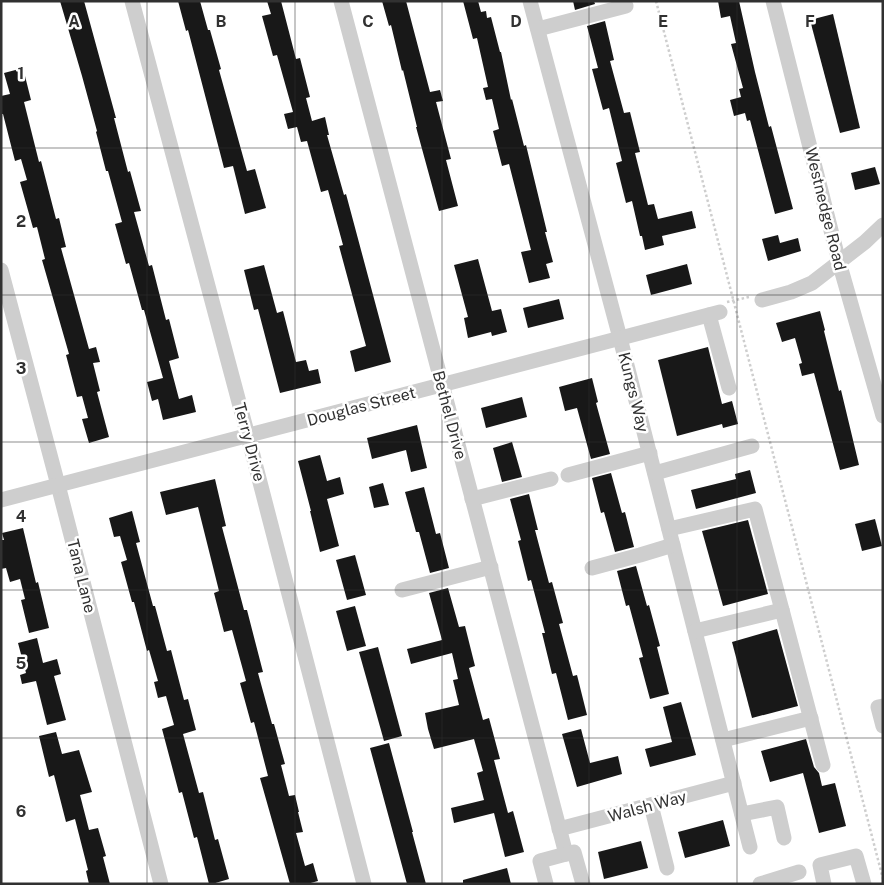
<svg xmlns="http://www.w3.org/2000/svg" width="884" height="885" font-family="'Public Sans',sans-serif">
	<rect width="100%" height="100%" fill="#fff"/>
	<g fill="#181818">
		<polygon points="60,1 84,1 116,118 114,118 128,172 130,171 141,211 134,212 149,266 152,265 166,320 169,319 179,358 169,361 179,399 192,395 196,412 163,420 158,399 152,401 147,382 163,378 144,310 142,310 129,263 126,264 115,224 122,222 108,171 106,171 96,132 97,131 82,76"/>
		<polygon points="178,1 200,1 208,30 210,30 221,69 219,70 247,171 255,169 266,208 245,214 233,166 224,168 188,30 186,31"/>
		<polygon points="267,1 281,1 296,59 300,58 310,97 306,98 312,121 325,117 329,135 327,135 344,195 346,194 391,362 355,372 350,351 366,346 339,246 343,245 328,190 321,192 307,141 301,142 297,127 288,129 284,114 293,112 277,55 273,56 262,16 271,14"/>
		<polygon points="382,1 406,1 430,92 440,90 443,101 436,102 451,159 446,160 458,206 439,211 416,127 417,127 403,70 402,71 391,25 389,26"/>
		<polygon points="463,1 478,1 481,12 486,11 487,18 491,17 500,52 501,52 511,100 512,99 524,146 526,145 547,232 545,232 553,262 546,264 550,278 529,283 521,252 531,250 509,164 502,166 493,131 499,129 492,99 486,100 483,88 488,87 477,38 473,39"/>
		<polygon points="573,1 594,1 595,4 575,10"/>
		<polygon points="718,1 739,1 755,72 769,127 771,126 793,209 775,214 750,120 747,121 745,113 734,116 730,100 741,97 739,89 743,88 731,44 736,43 730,16 721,18"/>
		<polygon points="833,14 860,128 840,133 810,20"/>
		<polygon points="605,21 614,60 610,61 624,113 630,112 640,152 635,153 648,205 654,204 658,219 692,211 696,228 662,236 664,245 645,250 642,236 640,236 632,201 626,203 616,163 622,161 609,108 603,110 592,69 598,68 587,26"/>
		<polygon points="23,68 31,100 24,102 39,162 41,161 56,219 59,218 66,247 61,248 89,349 96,347 100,362 93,363 100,391 97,392 109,437 89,443 82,419 88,418 82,396 77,397 66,355 69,354 42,260 45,259 37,227 33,228 20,182 27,180 21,159 15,161 3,114 1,114 1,96 10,94 4,73"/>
		<polygon points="875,167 880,184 855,190 851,173"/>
		<polygon points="778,235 780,243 798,238 801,251 768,261 762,239"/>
		<polygon points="478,259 492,311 501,309 507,332 492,336 491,332 468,338 464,318 468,317 454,265"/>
		<polygon points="687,264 692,284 651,295 646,275"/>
		<polygon points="264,265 277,313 283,311 296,362 306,360 309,371 318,369 321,383 280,393 258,309 254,310 244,270"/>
		<polygon points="559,299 564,319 528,328 523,308"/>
		<polygon points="820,311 825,330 824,331 839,391 841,390 859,465 840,470 814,373 802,376 799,364 802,363 795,338 782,342 776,323"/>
		<polygon points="708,347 722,404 732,401 738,424 723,428 722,424 677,436 658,360"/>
		<polygon points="592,378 598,402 596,403 610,454 591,459 577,408 565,411 559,387"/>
		<polygon points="522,397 527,417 486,428 481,408"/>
		<polygon points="417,425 427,468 411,472 406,450 372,459 367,438"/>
		<polygon points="512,442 522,477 502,482 493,448"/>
		<polygon points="320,455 327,481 340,477 344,494 327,499 339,546 320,552 310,511 311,511 298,461"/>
		<polygon points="750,470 756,493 696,509 691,490 736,479 735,474"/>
		<polygon points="611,473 622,513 625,512 634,547 615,552 604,512 601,513 592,478"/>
		<polygon points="215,479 226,526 222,527 244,610 247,610 263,672 258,673 272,724 274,724 285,764 281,765 289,796 295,795 299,812 298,812 303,832 296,833 305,866 313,863 318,881 307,884 290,884 260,778 268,776 254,722 251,723 240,683 246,681 232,630 224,632 214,593 219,591 198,507 166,515 160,492"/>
		<polygon points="383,483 389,505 374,508 369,487"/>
		<polygon points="424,487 436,534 440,533 449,568 430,573 419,532 416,532 405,492"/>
		<polygon points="529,494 538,530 535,530 549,583 552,582 563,623 559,624 573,676 577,675 587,715 568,720 556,673 552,674 542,633 545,633 531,580 528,581 518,541 521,540 510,499"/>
		<polygon points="132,511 140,542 136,543 153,606 155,606 167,651 171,650 184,700 188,699 196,730 183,734 199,793 203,792 215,840 218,839 229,879 212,884 209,884 197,837 194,838 182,792 179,793 162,729 174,725 166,696 158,698 154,682 158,681 149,650 147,651 134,602 132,602 121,562 127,560 120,536 114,537 109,518"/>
		<polygon points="875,519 882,546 862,551 855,524"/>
		<polygon points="748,520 768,594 723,606 702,531"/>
		<polygon points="23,528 36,583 38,582 49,628 29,633 21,600 25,599 20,579 10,582 6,568 1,569 1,540 4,540 2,533"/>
		<polygon points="355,555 366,595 347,600 336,560"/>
		<polygon points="636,566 647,606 649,605 660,646 657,647 669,694 650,699 639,658 643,657 629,605 626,606 617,571"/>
		<polygon points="448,588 459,627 465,626 475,666 469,668 483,720 489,718 500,759 494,760 508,813 513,811 524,852 505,857 494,813 454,823 451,808 484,800 477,773 483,771 474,739 434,749 428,729 425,713 459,705 453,680 458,679 452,653 411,664 407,649 442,640 429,593"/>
		<polygon points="355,606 366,646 347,651 336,611"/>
		<polygon points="777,629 798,706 752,718 732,642"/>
		<polygon points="37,638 43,663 57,659 61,674 54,676 66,720 47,725 36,681 22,684 20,675 26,673 18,643"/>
		<polygon points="378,647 402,736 384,741 359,652"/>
		<polygon points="681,702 696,755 650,767 645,749 672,742 663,707"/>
		<polygon points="581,729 590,763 618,756 622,774 577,787 562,734"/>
		<polygon points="56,732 62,754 79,750 92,792 80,795 89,830 98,828 106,856 103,857 110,884 89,884 86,871 88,870 75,819 66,822 54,775 49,777 39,736"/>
		<polygon points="806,739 814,767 819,773 822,786 835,783 846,826 819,833 803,773 770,782 761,751"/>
		<polygon points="389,743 413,832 412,832 426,884 407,884 370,748"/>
		<polygon points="723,820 730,846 685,858 678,832"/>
		<polygon points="641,841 648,868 604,879 598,852"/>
		<polygon points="507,868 511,884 463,884 463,880"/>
	</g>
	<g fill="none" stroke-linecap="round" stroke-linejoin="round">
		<g stroke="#cecece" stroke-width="2.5" stroke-dasharray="2.5 2.5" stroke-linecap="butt">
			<polyline points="656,1 883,879"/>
			<polyline points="727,302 749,297"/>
		</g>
		<g stroke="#cecece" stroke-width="15">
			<polyline points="132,1 248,436 364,884"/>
			<polyline points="341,1 566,854 540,861 546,884"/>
			<polyline points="530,1 620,338 750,847"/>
			<polyline points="773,1 839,262 883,416"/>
			<polyline points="538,29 626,6"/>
			<polyline points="1,270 58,485 161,884"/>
			<polyline points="762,300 791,292 812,283 865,242 883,225"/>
			<polyline points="709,315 729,388"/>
			<polyline points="655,473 752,446"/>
			<polyline points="568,475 650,453"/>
			<polyline points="472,499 551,479"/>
			<polyline points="1,500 720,312"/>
			<polyline points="669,529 755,509 782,610"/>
			<polyline points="592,568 640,555 673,545"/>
			<polyline points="402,590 491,567"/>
			<polyline points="695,631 782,610 823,765"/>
			<polyline points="883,706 878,707 883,726"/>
			<polyline points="723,740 811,718"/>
			<polyline points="651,805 667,868"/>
			<polyline points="742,814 777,807 784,838"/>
			<polyline points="559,829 734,783"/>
			<polyline points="566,854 574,852 583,884"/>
			<polyline points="760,884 799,872"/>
			<polyline points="824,884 820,865 856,856 864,884"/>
		</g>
	</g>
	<path fill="none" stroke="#313131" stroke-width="1" stroke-opacity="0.55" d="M147,1V884M295,1V884M442,1V884M589,1V884M737,1V884M1,148H883M1,295H883M1,442H883M1,590H883M1,738H883"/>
	<g text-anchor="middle" stroke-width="5" stroke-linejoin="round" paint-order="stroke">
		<g font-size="16" fill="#313131" stroke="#fff">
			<text transform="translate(826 209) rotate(76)" y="6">Westnedge Road</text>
			<text transform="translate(634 392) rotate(76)" y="6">Kungs Way</text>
			<text transform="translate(361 406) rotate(-15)" y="6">Douglas Street</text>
			<text transform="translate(450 415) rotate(75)" y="6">Bethel Drive</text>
			<text transform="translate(250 442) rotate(75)" y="6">Terry Drive</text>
			<text transform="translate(82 576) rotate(76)" y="6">Tana Lane</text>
			<text transform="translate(647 806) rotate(-15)" y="6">Walsh Way</text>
		</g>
	</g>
	<g font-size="16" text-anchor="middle" font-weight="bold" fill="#313131" stroke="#fff" stroke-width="5" stroke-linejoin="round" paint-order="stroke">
		<text x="74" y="27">A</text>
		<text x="221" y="27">B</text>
		<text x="368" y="27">C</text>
		<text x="516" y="27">D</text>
		<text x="663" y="27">E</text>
		<text x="810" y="27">F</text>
		<text x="21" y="79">1</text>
		<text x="21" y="227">2</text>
		<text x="21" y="374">3</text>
		<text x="21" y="522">4</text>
		<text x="21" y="669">5</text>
		<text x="21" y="817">6</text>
	</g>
	<rect width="884" height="885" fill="none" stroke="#313131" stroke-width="5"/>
</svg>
